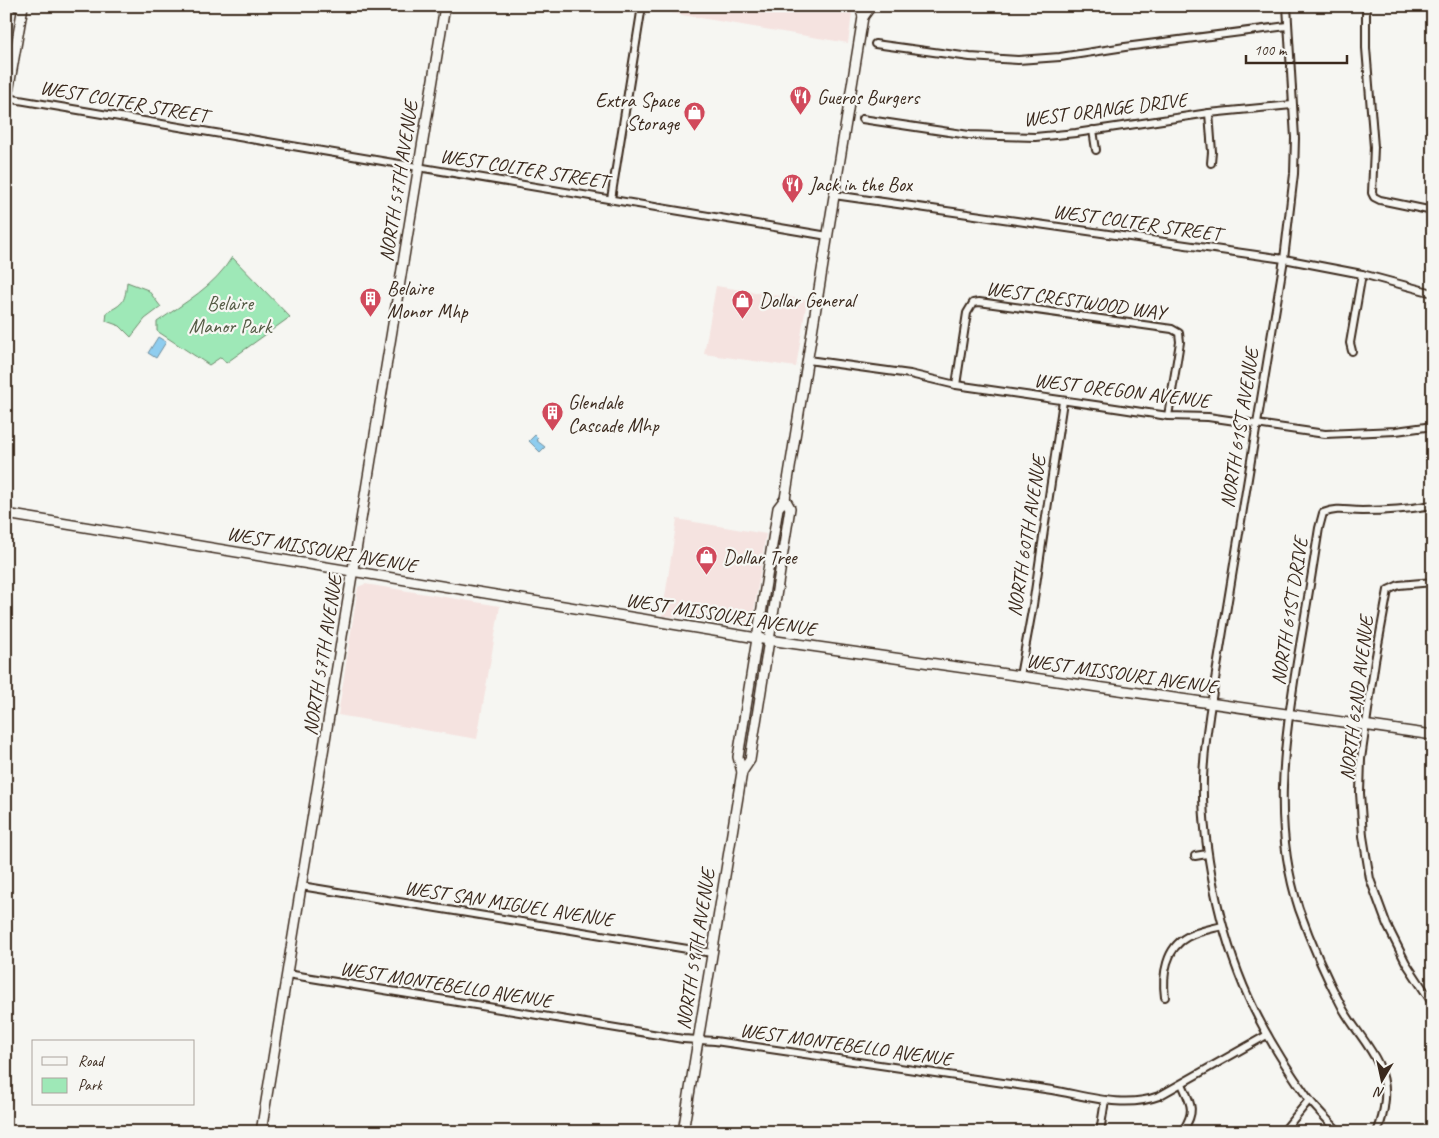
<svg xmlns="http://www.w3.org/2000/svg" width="1439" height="1138" font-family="Caveat,sans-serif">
	<rect width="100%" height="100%" fill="#f6f6f2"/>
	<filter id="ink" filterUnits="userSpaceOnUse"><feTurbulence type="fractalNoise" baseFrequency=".02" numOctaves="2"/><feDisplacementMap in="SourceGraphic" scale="10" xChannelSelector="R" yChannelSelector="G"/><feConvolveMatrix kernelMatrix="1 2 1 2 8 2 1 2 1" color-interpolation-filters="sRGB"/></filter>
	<g filter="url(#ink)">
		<g fill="#f5e3e0">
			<polygon points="647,6 853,6 848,43 647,9"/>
			<polygon points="716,286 807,300 796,367 704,354"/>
			<polygon points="677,519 766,534 753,618 749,625 742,627 685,617 662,616"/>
			<polygon points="365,584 500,606 477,739 338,715 358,587"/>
		</g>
		<g fill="#9ee8b7" stroke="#6c896a">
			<path d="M232,257L290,317L226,363L221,357L209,365L157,331V322C184,303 215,286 232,257Z"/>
			<path d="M127,282L148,290L161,307L145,319L131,337L120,326L106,321L107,312C124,304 125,301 127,282Z"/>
		</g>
		<g fill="#8fcdef" stroke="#6d8c9b">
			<polygon points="158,337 166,342 156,358 148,353"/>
			<polygon points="535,435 538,438 536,440 545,447 540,452 529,441"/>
		</g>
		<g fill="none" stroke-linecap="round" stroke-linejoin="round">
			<defs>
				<g id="street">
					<polyline points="13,6 22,8"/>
					<path d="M1287,6L1295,138L1294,174L1284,259L1213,692C1208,721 1204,750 1203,779C1202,815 1207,853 1214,888C1231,971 1259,1030 1308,1098C1317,1110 1329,1121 1339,1132"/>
					<polyline points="1366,6 1366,48 1374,147 1372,193 1374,197 1380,200 1433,211"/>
					<polyline points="875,44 970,57 1018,60 1060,57 1125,47 1287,26"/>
					<polyline points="7,98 828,236"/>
					<polyline points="1209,113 1212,152 1211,163"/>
					<polyline points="862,119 969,135 1035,137 1076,133 1209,113 1292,105"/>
					<polyline points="1093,130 1096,150"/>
					<polyline points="834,195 1284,259 1362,274 1433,293"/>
					<polyline points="611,199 642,6"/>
					<polyline points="1352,351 1350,343 1362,274"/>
					<polyline points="808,360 910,374 956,385 1102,406 1168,416 1208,417 1325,434 1396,431 1433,426"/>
					<polyline points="956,385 967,313 973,303 979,302 1172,329 1179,333 1180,342 1168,416"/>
					<polyline points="1433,582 1399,585 1388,590 1375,661 1361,759 1360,793 1363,836 1370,879 1387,925 1406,963 1433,1004"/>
					<polyline points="1020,676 1033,605 1063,401"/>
					<polyline points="1195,856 1207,854"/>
					<polyline points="301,886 712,953"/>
					<path d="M287,974L683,1039L715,1041L1052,1090C1087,1096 1124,1109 1159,1096L1267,1035"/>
					<path d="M1165,997C1162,975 1166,948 1187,937C1198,931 1211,929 1222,926"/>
					<path d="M1182,1084C1191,1104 1196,1111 1183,1130"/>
					<polyline points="1100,1132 1105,1100"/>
					<polyline points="1283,1132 1309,1100"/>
					<path d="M1377,1132C1382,1121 1384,1111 1385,1099C1388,1062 1360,1039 1343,1009C1326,977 1311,943 1299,909C1272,827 1284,745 1297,662C1305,617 1312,573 1319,528L1323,513C1340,507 1345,511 1362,511C1385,511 1409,509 1433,505"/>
				</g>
				<g id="secondary">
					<polyline points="863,17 871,6"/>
					<polyline points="6,104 23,6"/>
					<polyline points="6,514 769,640 1433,735"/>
					<polyline points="742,772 750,760 790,508 785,499"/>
					<polyline points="261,1132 445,6"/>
					<polyline points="683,1132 742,772 738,757 778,508 785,499 863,17 860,6"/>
				</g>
			</defs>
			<use href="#street" stroke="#3b2a1e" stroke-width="10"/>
			<use href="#secondary" stroke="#3b2a1e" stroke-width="12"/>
			<use href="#street" stroke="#f6f6f2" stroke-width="6"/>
			<use href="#secondary" stroke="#f6f6f2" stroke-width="9"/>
		</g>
	</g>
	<defs>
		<symbol id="restaurant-pin" viewBox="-11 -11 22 30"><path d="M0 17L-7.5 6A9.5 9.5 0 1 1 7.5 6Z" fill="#d1495b" stroke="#f6f6f2"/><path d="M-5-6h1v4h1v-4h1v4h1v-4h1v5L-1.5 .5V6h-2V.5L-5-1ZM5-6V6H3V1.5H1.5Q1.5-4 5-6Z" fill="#fff"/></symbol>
		<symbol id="shop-pin" viewBox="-11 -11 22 30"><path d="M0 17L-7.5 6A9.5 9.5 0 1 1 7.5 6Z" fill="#d1495b" stroke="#f6f6f2"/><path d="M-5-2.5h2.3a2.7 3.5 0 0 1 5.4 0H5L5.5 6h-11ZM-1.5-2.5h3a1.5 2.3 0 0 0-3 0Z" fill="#fff"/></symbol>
		<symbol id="building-pin" viewBox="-11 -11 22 30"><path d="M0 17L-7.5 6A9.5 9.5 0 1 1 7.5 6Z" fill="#d1495b" stroke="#f6f6f2"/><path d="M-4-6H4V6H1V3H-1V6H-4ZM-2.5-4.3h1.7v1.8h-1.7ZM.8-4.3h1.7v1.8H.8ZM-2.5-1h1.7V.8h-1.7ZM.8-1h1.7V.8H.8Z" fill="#fff"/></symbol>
	</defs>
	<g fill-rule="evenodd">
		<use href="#restaurant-pin" x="788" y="84" width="25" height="34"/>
		<use href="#shop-pin" x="682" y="100" width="25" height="34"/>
		<use href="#restaurant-pin" x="780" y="172" width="25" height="34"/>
		<use href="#building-pin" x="358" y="286" width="25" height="34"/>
		<use href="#shop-pin" x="730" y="288" width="25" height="34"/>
		<use href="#building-pin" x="540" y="400" width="25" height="34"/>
		<use href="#shop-pin" x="694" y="544" width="25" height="34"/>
	</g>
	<g text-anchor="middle" stroke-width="4.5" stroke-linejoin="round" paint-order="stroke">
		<g font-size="20" fill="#3b2a1e" stroke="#f6f6f2" text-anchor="start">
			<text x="817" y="104">Gueros Burgers</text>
			<text x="679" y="107" text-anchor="end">Extra Space<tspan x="679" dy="23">Storage</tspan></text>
			<text x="809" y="191">Jack in the Box</text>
			<text x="387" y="295">Belaire<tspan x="387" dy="23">Monor Mhp</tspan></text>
			<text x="759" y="307">Dollar General</text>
			<text x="568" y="409">Glendale<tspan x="568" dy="23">Cascade Mhp</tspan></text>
			<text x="723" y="564">Dollar Tree</text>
		</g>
		<g font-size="20" fill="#3b2a1e" stroke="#f6f6f2">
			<text transform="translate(124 101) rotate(10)" y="7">WEST COLTER STREET</text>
			<text transform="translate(1105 109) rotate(-7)" y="7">WEST ORANGE DRIVE</text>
			<text transform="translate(524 168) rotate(9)" y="7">WEST COLTER STREET</text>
			<text transform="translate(398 181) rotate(-81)" y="7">NORTH 57TH AVENUE</text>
			<text transform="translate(1137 222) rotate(8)" y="7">WEST COLTER STREET</text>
			<text transform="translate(1076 300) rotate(8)" y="7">WEST CRESTWOOD WAY</text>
			<text transform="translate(1122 390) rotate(7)" y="7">WEST OREGON AVENUE</text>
			<text transform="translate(1239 428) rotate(-81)" y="7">NORTH 61ST AVENUE</text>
			<text transform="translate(1026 536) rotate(-81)" y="7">NORTH 60TH AVENUE</text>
			<text transform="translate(322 549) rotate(10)" y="7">WEST MISSOURI AVENUE</text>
			<text transform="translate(1289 611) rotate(-81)" y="7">NORTH 61ST DRIVE</text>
			<text transform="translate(721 614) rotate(9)" y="7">WEST MISSOURI AVENUE</text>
			<text transform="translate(322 655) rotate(-81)" y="7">NORTH 57TH AVENUE</text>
			<text transform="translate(1122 673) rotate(8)" y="7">WEST MISSOURI AVENUE</text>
			<text transform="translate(1356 698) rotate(-83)" y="7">NORTH 62ND AVENUE</text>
			<text transform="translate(509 903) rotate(9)" y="7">WEST SAN MIGUEL AVENUE</text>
			<text transform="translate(695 949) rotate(-81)" y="7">NORTH 59TH AVENUE</text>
			<text transform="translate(446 984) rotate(9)" y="7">WEST MONTEBELLO AVENUE</text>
			<text transform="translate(846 1044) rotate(8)" y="7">WEST MONTEBELLO AVENUE</text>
		</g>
		<g font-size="20" fill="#545a44" stroke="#f6f6f2">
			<text x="230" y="310">Belaire<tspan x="230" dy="23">Manor Park</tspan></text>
		</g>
	</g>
	<rect width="1439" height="1138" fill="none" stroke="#f6f6f2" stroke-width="25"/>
	<rect x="12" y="12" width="1414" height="1113" fill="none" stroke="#3b2a1e" stroke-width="2" filter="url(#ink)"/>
	<rect x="32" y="1040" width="162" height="65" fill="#f6f6f2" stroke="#aba49d"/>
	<rect x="42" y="1057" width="25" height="8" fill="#f6f6f2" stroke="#aba49d"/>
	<text x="78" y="1066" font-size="15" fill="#3b2a1e">Road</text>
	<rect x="42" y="1078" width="25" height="15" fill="#9ee8b7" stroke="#aba49d"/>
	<text x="78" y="1090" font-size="15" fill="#3b2a1e">Park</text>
	<g transform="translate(1382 1080) rotate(189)" stroke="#f6f6f2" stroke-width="4" paint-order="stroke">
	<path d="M0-4L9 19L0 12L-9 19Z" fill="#3b2a1e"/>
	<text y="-8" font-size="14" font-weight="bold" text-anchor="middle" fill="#3b2a1e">N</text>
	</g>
	<path d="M1246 55v8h101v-8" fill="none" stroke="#3b2a1e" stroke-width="2.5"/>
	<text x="1254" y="55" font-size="15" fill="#3b2a1e" stroke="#f6f6f2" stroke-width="4" paint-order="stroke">100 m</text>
</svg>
